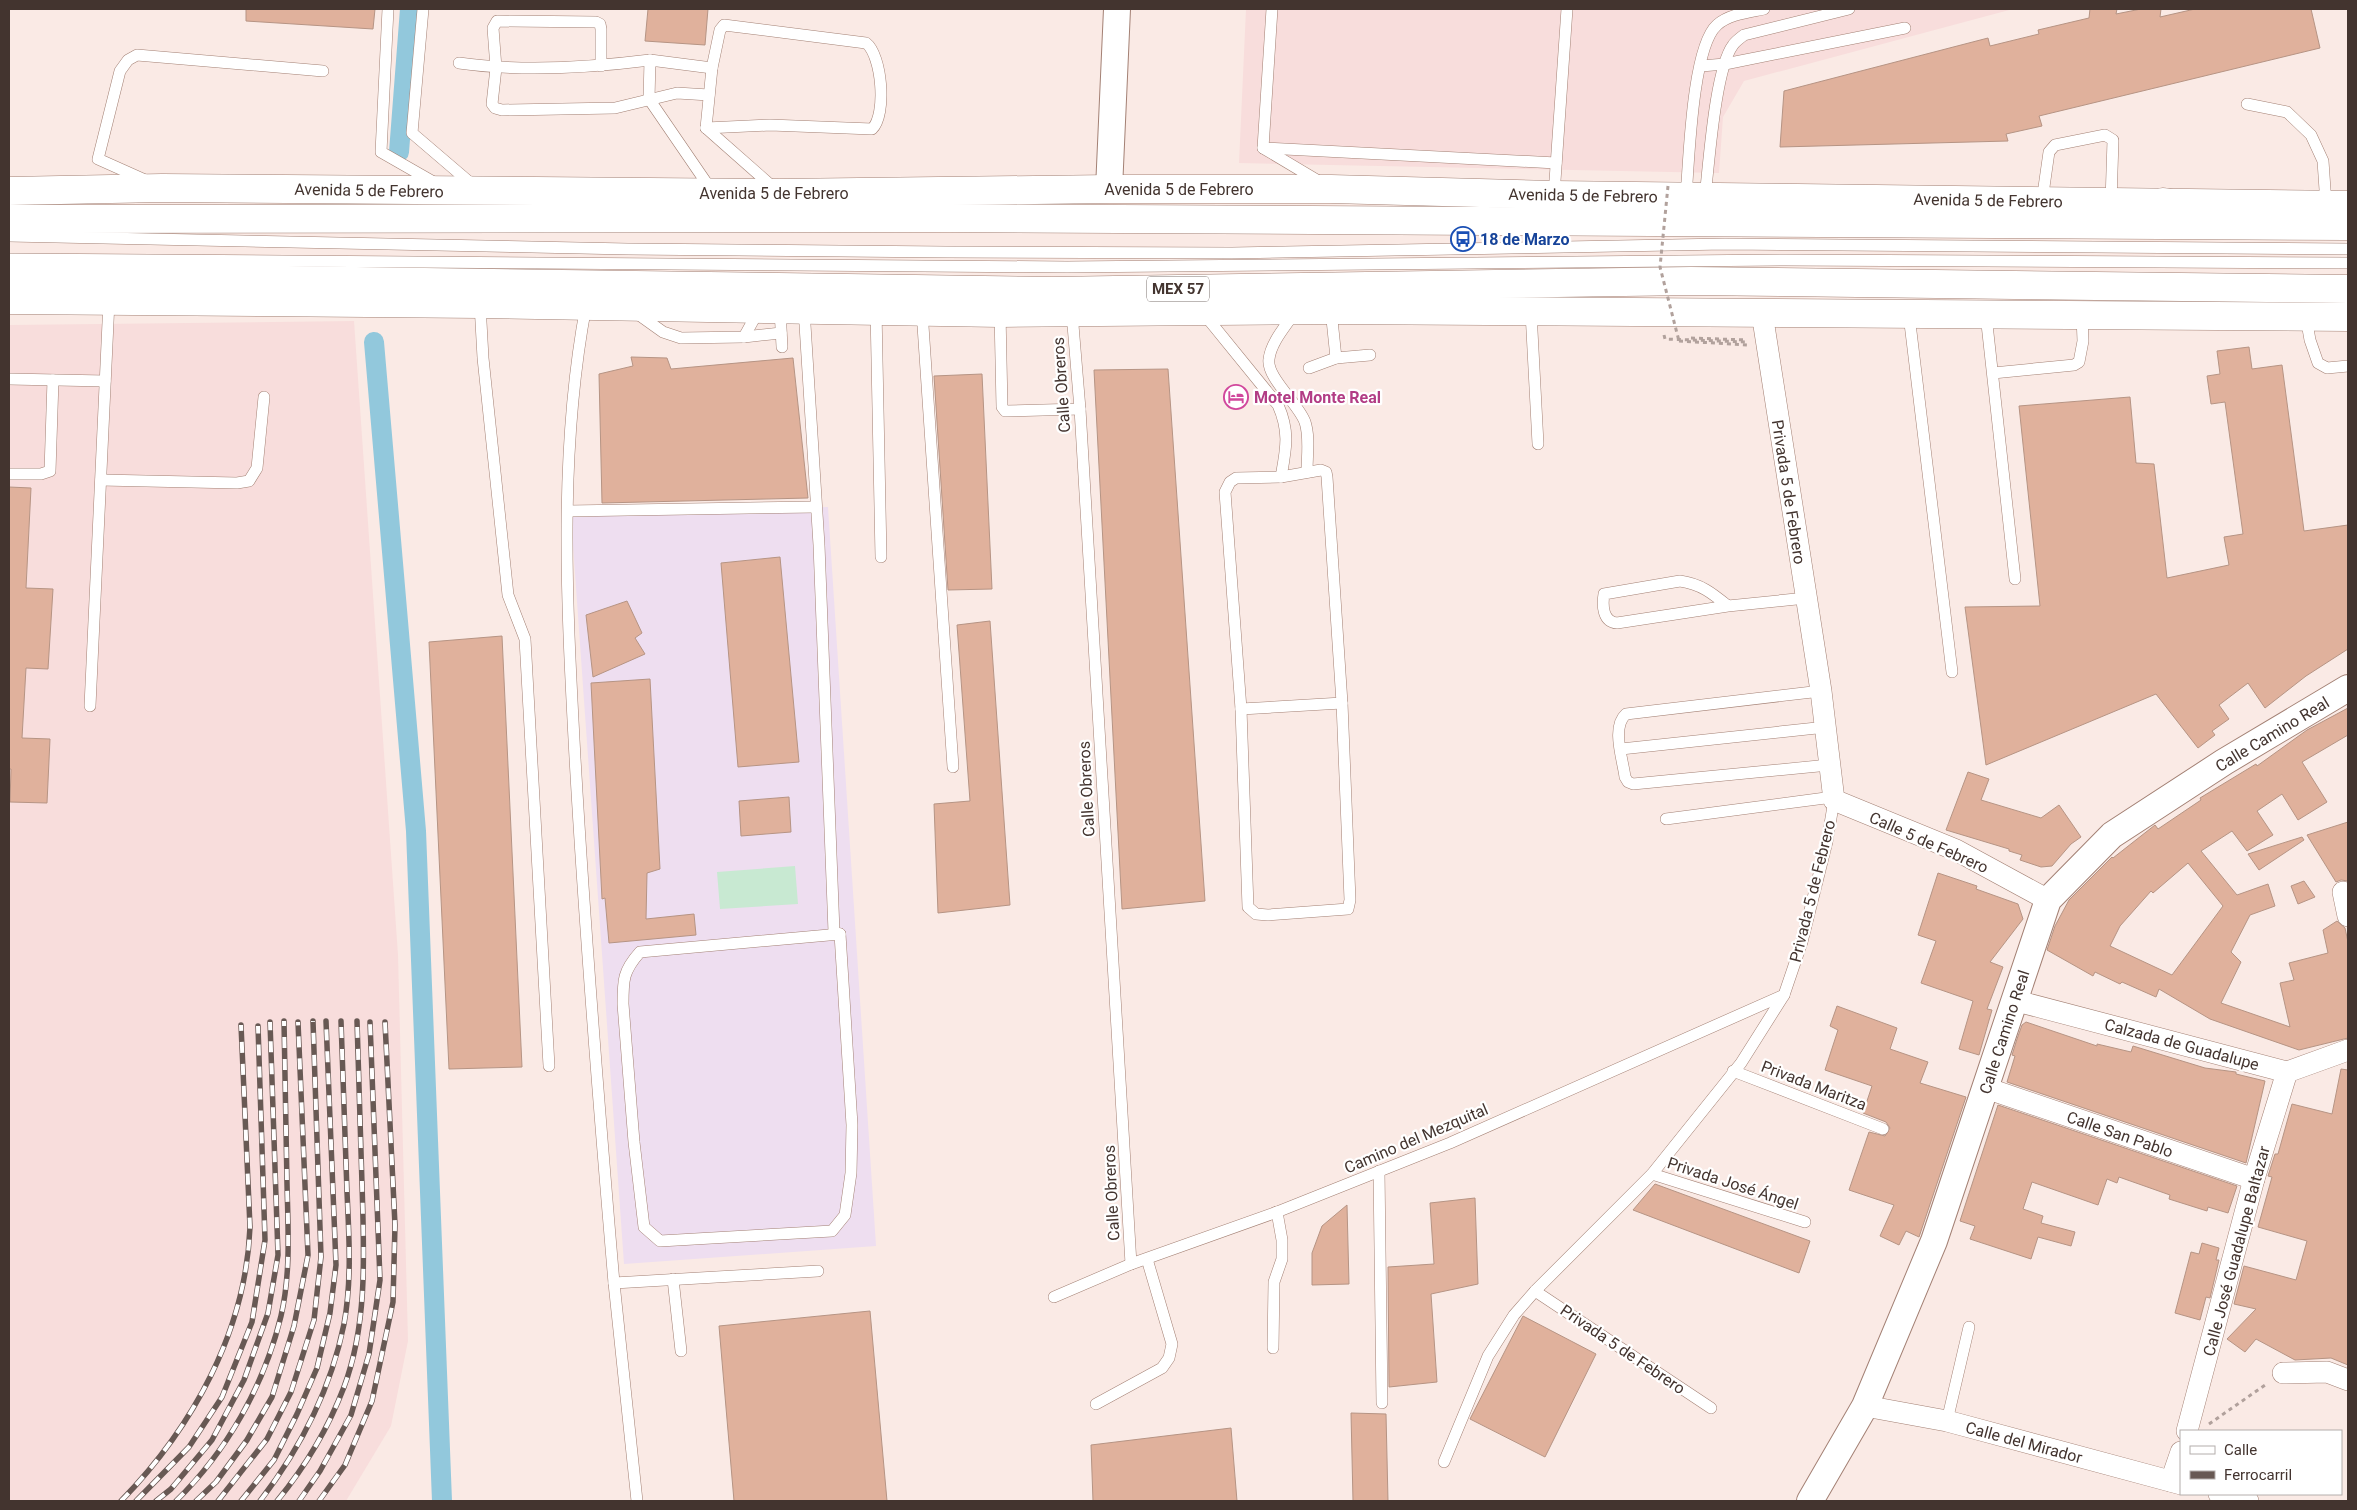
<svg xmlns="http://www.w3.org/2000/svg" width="2357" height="1510" font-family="Roboto,sans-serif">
	<rect width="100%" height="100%" fill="#faeae5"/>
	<g fill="#f8dddc">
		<polygon points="1246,9 2013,9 1744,81 1723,117 1719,173 1239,163"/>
		<polygon points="354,321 398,955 408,1341 391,1426 346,1501 9,1501 9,325"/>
	</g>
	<polygon fill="#eedef0" points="828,507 876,1246 624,1264 571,517"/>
	<polygon fill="#c8e9d2" points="795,866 798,904 720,909 717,872"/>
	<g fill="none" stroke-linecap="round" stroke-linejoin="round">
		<g stroke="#92c8dc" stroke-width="20">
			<polyline points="399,152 410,9"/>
			<polyline points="374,342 416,831 442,1501"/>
		</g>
	</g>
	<g fill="#e0b19c" stroke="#b69484" fill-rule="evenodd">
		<polygon points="246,9 375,9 373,29 246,21"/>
		<polygon points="648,9 708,9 705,45 645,41"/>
		<polygon points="2090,9 2117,9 2116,14 2141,9 2161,9 2160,17 2195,9 2311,9 2320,48 2039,116 2042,126 2006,134 2008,141 1780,147 1784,91 1988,38 1990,46 2039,34 2038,30 2089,18"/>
		<polygon points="2249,347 2252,369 2282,365 2304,531 2348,525 2348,649 2306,676 2265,708 2248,683 2219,705 2229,719 2212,731 2215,735 2198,748 2156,694 1986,765 1965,607 2040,606 2019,406 2130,397 2136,463 2154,464 2167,578 2229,565 2224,537 2243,534 2225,402 2211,404 2207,376 2220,374 2217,351"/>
		<polygon points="631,357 667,358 671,369 793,358 808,498 602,503 599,374 633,366"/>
		<polygon points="1168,369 1205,901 1122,909 1094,370"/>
		<polygon points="982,374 992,589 948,590 934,376"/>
		<polygon points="9,487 31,488 26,588 53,589 48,669 26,668 22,738 50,739 47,803 10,802 11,769 9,769"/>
		<polygon points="780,557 799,762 738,767 721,563"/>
		<polygon points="627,601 642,633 635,638 645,654 593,677 586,615"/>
		<polygon points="990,621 1010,905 938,913 934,804 970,801 957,625"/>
		<polygon points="502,636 522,1067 449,1069 429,642"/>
		<polygon points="650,679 660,869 647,873 646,919 694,914 696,935 609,943 605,898 602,899 591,683"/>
		<path d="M2348,708V735L2302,762L2327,802L2298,820L2282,794L2257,811L2273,835L2247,851L2232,831L2201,851L2237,895L2268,884L2275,906L2250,915L2231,952L2241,962L2221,1003L2290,1027L2280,983L2294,980L2289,963L2328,953L2323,930L2337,921L2345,928L2348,942V1038L2299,1050L2210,1019L2159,989L2156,997L2122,982L2120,984L2095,972L2093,976L2047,950L2055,926L2069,900L2112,857L2113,858L2155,825L2158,829L2201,800L2200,798L2256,764L2257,766L2307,730ZM2188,863L2223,906L2172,975L2110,946L2120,926L2151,891L2153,893Z"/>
		<polygon points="1968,772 1989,779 1981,800 2041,818 2059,805 2081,837 2071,844 2052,866 2041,867 2020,860 2022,855 2009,851 2009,849 1946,830"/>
		<polygon points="789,797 791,832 741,836 739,801"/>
		<polygon points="2348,822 2348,881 2341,880 2336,882 2307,835"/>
		<polygon points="2302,837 2304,840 2259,870 2248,854"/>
		<polygon points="1938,873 1977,886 1976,889 2018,904 2023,919 1990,962 2003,967 1987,1009 1992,1010 1979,1055 1959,1049 1973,1001 1921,983 1936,941 1918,935"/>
		<polygon points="2304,881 2315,897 2298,904 2291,886"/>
		<polygon points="1837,1006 1897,1028 1890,1049 1928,1062 1920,1083 1966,1097 1919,1237 1906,1231 1899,1245 1880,1236 1894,1205 1849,1190 1869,1132 1885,1136 1890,1128 1886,1122 1863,1113 1872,1086 1825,1070 1838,1030 1830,1026"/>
		<polygon points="2026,1022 2097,1046 2097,1044 2131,1052 2133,1046 2205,1068 2236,1072 2236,1074 2265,1081 2246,1163 2007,1082 2015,1056 2012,1055 2017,1039 2022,1025"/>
		<polygon points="2341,1069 2348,1070 2348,1365 2331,1358 2295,1360 2256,1339 2245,1352 2227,1339 2256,1309 2234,1304 2244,1266 2296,1280 2307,1241 2258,1227 2272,1177 2268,1176 2275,1154 2278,1154 2292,1104 2332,1114"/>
		<polygon points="1998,1105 2237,1186 2228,1213 2208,1207 2207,1211 2169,1199 2170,1195 2119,1177 2117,1183 2107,1179 2098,1205 2032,1182 2023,1209 2043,1216 2041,1223 2075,1232 2071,1246 2038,1237 2031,1259 1970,1239 1975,1226 1960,1221"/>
		<polygon points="1655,1184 1810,1241 1799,1273 1633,1210"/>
		<polygon points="1475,1198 1478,1284 1431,1294 1437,1382 1389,1387 1388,1267 1434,1264 1430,1203"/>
		<polygon points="1347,1205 1349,1284 1312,1285 1312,1253 1322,1226"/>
		<polygon points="2202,1243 2219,1248 2216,1260 2219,1260 2210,1298 2206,1297 2200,1320 2175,1313 2191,1252 2199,1254"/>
		<polygon points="870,1311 887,1501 734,1501 719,1326"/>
		<polygon points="1523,1316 1596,1354 1545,1457 1470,1419"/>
		<polygon points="1351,1413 1386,1414 1388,1501 1353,1501"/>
		<polygon points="1231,1428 1237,1501 1093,1501 1091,1445"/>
	</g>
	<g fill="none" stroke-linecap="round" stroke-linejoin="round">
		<defs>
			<g id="service">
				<polyline points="388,9 381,152 437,184"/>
				<polyline points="423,9 412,133 474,186"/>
				<polyline points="1272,9 1263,148 1320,182"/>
				<path d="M459,63C522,72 587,68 650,60"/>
				<polyline points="601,66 601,29 600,24 596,22 497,21 493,28 496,68 492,104 495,108 502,110 615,108 677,93 709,95"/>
				<polyline points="1701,66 1725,64 1905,28"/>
				<polyline points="2247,104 2287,112 2311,135 2323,161 2326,204"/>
				<path d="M706,128L770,125L872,129C887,115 882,55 866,43L724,25L720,30L712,68L650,60L649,99L712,191"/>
				<polyline points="706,128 774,188"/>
				<polyline points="706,128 712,68"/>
				<polyline points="1263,148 1556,163"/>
				<polyline points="145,180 98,159 120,71 128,60 137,55 323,71"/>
				<polyline points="1554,195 1567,9"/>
				<path d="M1686,197C1689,161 1692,47 1717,25C1729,14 1750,12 1764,9"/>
				<path d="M1705,197C1709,164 1715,69 1733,45C1735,42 1740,38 1744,35L1849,9"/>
				<polyline points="2042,201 2049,152 2055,145 2105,135 2113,140 2111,202"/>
				<polyline points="9,236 628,249 946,252 1232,253 1725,244 2348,249"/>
				<polyline points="9,259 1067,267 1786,260 2348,263"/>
				<polyline points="480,304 483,358 508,595 525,639 549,1066"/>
				<path d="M586,306C558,454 567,608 575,758C585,933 599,1108 614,1283L818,1271"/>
				<polyline points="780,309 782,347"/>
				<polyline points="804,309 819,545 834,932 840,934"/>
				<polyline points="876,310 881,557"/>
				<polyline points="1331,310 1336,358"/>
				<polyline points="922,311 953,767"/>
				<polyline points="635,312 663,332 681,338 744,337 759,310"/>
				<path d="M1295,312C1286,326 1271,342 1269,359C1266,377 1298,403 1305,422C1310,437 1307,456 1307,472"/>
				<polyline points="1531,312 1538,444"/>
				<polyline points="1000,313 1002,407 1005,411 1080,409"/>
				<polyline points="1072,313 1080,409 1131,1264"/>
				<path d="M1204,314L1278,405C1290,432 1286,449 1281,477"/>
				<polyline points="1909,315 1952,672"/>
				<polyline points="1986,315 2015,579"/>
				<polyline points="2306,317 2310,340 2318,363 2327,368 2348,366"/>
				<polyline points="744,337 781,333"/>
				<polyline points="1309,368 1336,358 1370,355"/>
				<polyline points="1993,373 2074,365 2079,362 2083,341 2082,316"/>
				<polyline points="9,379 105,381"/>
				<polygon points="1321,470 1326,472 1327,477 1342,703 1350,900 1348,909 1268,915 1256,914 1248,907 1241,709 1225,492 1230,482 1236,478 1281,477"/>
				<polyline points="9,474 41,474 50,471 53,380"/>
				<polyline points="101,480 237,483 249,481 257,468 264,397"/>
				<polyline points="568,511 816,507"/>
				<path d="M1728,606C1712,593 1701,584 1680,581L1604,594C1602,606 1603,622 1617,623L1728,606L1806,598"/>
				<path d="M1821,691L1626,714C1611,727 1623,760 1625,777L1628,782L1633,784L1829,765"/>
				<polyline points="90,706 109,301"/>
				<polyline points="1241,709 1342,703"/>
				<polyline points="1621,749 1826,727"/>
				<polyline points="1666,819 1833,797"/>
				<path d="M840,934L852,1125L851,1173L845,1215L832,1231L660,1241L644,1227L634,1142L623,1004C623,980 623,971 640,952Z"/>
				<polyline points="1733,1071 1883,1129"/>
				<polyline points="1379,1171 1382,1403"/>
				<polyline points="1652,1174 1805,1222"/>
				<polyline points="673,1279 681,1351"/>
				<polyline points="614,1283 637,1501"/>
				<polyline points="1535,1291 1711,1408"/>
				<polyline points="1054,1297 1131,1264 1277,1212 1450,1143 1784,995"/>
				<polyline points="1273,1348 1274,1282 1282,1259 1282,1240 1277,1212"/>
				<polyline points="1096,1404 1162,1368 1169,1358 1172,1344 1147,1259"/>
				<polyline points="1947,1421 1969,1327"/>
				<polyline points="1444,1462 1488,1356 1514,1315 1535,1291 1652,1174 1741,1063 1784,995 1802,942 1827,842 1834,800"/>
			</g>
			<g id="minor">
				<polyline points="1762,313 1821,691 1834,800 1956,850 2048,900"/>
				<polyline points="2343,892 2348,916"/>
				<polyline points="2013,1000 2287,1072 2348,1050"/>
				<polyline points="1986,1088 2254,1179"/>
				<polyline points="2283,1373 2327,1372 2348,1380"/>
				<polyline points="1865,1406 1947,1421 2181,1484"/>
				<polyline points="2187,1431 2254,1179 2287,1072"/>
				<polyline points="2171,1481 2181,1452"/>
				<polyline points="2219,1494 2248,1501"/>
			</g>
			<g id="tertiary">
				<polyline points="1109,189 1117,9"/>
				<polyline points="1810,1501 1865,1406 1934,1241 2048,900 2112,835 2224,762 2348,688"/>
			</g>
			<g id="secondary">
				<polyline points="9,191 162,188 779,193 1109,189 1331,189 1554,195 2348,205"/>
				<polyline points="9,300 480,304 1000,313 1331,310 2348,317"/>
			</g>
			<g id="trunk">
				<polyline points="2163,202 2228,212"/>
				<polyline points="9,219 949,218 2348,226"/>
				<polyline points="9,276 1052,291 1691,281 2348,289"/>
			</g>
		</defs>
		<use href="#service" stroke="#a38074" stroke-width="12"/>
		<use href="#minor" stroke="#a38074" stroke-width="22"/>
		<use href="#tertiary" stroke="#a38074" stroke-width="28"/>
		<use href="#secondary" stroke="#a38074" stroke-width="29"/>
		<use href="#trunk" stroke="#a38074" stroke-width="29"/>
		<g stroke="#b1a19c" stroke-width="3" stroke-dasharray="4 4" stroke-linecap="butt">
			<polyline points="1664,335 1665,339 1747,342"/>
			<polyline points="1691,338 1747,340"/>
			<polyline points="1679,341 1748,345"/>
			<polyline points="2209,1424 2268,1383"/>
		</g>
		<use href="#service" stroke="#fff" stroke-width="11"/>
		<use href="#minor" stroke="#fff" stroke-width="21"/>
		<use href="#tertiary" stroke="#fff" stroke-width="26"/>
		<use href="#secondary" stroke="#fff" stroke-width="28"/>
		<use href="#trunk" stroke="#fff" stroke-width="28"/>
		<defs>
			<g id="rail">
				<path d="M121,1501C193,1427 246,1331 250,1227L241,1025"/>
				<polyline points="136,1501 189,1447 222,1397 252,1322 265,1240 258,1026"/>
				<polyline points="156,1501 171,1489 212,1440 244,1380 268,1313 278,1255 270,1022"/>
				<path d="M176,1501C227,1451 264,1386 281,1316C291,1273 288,1228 287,1184C286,1130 285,1076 284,1021"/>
				<polyline points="196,1501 216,1482 247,1440 272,1397 294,1326 308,1255 298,1022"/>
				<polyline points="218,1501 267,1439 291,1392 314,1320 321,1257 313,1021"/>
				<polyline points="241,1501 274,1460 297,1414 317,1368 330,1313 336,1265 326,1021"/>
				<path d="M260,1501C300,1449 331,1389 344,1324C352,1280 349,1236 347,1192C345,1135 343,1078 341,1021"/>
				<path d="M277,1501C305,1467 328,1429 344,1387C368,1323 364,1251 362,1184C360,1130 359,1075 357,1021"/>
				<polyline points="299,1501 320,1471 351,1415 369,1354 380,1280 370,1022"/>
				<polyline points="319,1501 345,1465 372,1401 393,1302 395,1225 385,1022"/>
			</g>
		</defs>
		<use href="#rail" stroke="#685954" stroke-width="5.5"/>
		<use href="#rail" stroke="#fff" stroke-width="4" stroke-dasharray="11" stroke-linecap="butt"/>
		<polyline stroke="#b1a19c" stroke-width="3" stroke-dasharray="4 4" stroke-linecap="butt" points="1668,186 1660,267 1679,341"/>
	</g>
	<defs>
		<symbol id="bus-ring" viewBox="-11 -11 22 22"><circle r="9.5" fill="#fff" stroke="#1a4fb4" stroke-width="1.5"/><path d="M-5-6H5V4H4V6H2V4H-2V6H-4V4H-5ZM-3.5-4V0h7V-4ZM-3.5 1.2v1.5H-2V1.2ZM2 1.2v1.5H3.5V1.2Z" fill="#1a4fb4"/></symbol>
		<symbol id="hotel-ring" viewBox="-11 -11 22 22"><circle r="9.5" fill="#fff" stroke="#d1479c" stroke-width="1.5"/><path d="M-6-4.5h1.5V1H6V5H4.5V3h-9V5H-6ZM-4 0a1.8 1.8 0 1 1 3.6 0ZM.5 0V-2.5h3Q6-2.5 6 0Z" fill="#d1479c"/></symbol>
	</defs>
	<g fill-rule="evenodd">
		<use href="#bus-ring" x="1449" y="225" width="28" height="28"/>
		<use href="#hotel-ring" x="1222" y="383" width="28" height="28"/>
	</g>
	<g text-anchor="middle" stroke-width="4.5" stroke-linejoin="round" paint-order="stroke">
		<rect fill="#fff" stroke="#7b716d" stroke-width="1" x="1147" y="276.5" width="62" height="25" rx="4"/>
		<g font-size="15" font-weight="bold" fill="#43342f">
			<text x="1178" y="294">MEX 57</text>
		</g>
		<g font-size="16" fill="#43342f" stroke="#fff">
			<text x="1179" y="195">Avenida 5 de Febrero</text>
			<text transform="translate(369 190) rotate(1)" y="6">Avenida 5 de Febrero</text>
			<text x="774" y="199">Avenida 5 de Febrero</text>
			<text transform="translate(1583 195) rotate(1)" y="6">Avenida 5 de Febrero</text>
			<text transform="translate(1988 200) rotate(1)" y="6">Avenida 5 de Febrero</text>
			<text transform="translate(1061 385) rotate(-94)" y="6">Calle Obreros</text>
			<text transform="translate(1789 492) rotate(81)" y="6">Privada 5 de Febrero</text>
			<text transform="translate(2272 734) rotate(-31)" y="6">Calle Camino Real</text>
			<text transform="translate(1086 789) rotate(-93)" y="6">Calle Obreros</text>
			<text transform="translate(1929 842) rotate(24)" y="6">Calle 5 de Febrero</text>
			<text transform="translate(1812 891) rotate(-76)" y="6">Privada 5 de Febrero</text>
			<text transform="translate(2004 1032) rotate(-72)" y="6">Calle Camino Real</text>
			<text transform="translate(2182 1044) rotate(15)" y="6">Calzada de Guadalupe</text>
			<text transform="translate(1814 1085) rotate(21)" y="6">Privada Maritza</text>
			<text transform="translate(2120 1134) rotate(19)" y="6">Calle San Pablo</text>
			<text transform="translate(1416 1138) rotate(-23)" y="6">Camino del Mezquital</text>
			<text transform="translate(1733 1183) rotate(18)" y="6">Privada José Ángel</text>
			<text transform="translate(1111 1193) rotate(-93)" y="6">Calle Obreros</text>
			<text transform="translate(2236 1251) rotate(-75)" y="6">Calle José Guadalupe Baltazar</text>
			<text transform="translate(1623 1349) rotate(34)" y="6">Privada 5 de Febrero</text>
			<text transform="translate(2024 1442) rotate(15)" y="6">Calle del Mirador</text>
		</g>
		<g font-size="16" font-weight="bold" fill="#164399" stroke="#fff" text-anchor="start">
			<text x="1480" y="245">18 de Marzo</text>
		</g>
		<g font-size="16" font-weight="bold" fill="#b23c85" stroke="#fff" text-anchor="start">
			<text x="1254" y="403">Motel Monte Real</text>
		</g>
	</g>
	<rect width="2357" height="1510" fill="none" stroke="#43342f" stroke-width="20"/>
	<rect x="2180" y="1430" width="162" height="65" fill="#ffffff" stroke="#b4aeac"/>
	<rect x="2190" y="1446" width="25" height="8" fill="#ffffff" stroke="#b4aeac"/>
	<text x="2224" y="1455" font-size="15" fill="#43342f">Calle</text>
	<rect x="2190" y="1471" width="25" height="8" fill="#685954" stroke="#b4aeac"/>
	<text x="2224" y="1480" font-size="15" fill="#43342f">Ferrocarril</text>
</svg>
